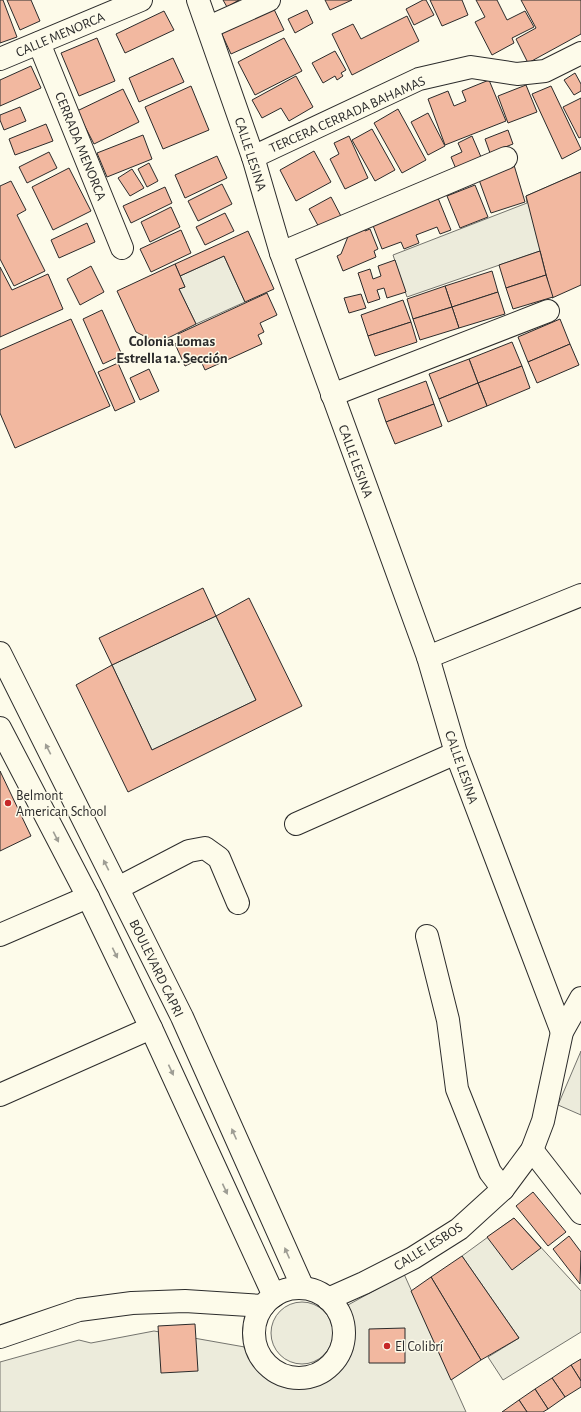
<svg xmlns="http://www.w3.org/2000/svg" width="581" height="1412" font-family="'Alegreya Sans',sans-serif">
	<rect width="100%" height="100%" fill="#fdfbea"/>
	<g fill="#ecebdb" stroke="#74746e">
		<polygon points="581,172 540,251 407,297 393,255 527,203 526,196"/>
		<polygon points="224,256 245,302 196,324 179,289 185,287 180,276"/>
		<polygon points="216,616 256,700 152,750 112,665"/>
		<polygon points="581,1051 581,1115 558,1105"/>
		<polygon points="514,1218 581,1291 581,1332 503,1380 488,1357 519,1338 462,1256"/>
		<path d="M404,1274L466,1412H0V1362L79,1340L91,1343L154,1331L256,1349C261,1358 266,1368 276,1373C304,1388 339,1371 344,1339C346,1329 343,1319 339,1310Z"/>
		<circle cx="302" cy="1333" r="31"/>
	</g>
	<g fill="#f2b8a0" stroke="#2b2b2b">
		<polygon points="0,0 3,0 17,37 0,43"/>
		<polygon points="7,0 31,0 40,21 20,30"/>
		<polygon points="223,0 239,0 227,7"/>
		<polygon points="325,0 352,0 330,10"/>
		<polygon points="423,0 426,0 434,15 414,25 406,9"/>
		<polygon points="430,0 462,0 468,15 442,26"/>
		<polygon points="476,0 497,0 507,20 525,11 534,27 512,38 514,43 492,55 475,22 485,17"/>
		<polygon points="521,0 581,0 581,34 528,63 516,39 536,28"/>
		<polygon points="271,3 284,30 231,54 219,28"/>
		<polygon points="307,10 313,23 295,33 288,19"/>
		<polygon points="164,11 174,30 125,53 116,34"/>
		<polygon points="407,16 419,41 352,75 332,34 353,24 361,39"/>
		<polygon points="97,38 115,81 79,96 61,53"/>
		<polygon points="284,38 302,71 255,95 238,62"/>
		<polygon points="335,51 346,70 341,73 343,76 337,80 335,76 323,83 312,63"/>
		<polygon points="173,58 184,82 139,102 129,78"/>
		<polygon points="31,66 41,88 0,106 0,80"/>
		<polygon points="575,73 581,84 581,91 574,95 564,80"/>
		<polygon points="296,76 313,107 289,121 281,108 262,118 252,100"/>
		<polygon points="489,80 506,121 445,145 428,99 448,91 454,106 466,101 462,91"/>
		<polygon points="526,85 537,112 508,123 498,96"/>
		<polygon points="191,86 209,130 163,149 145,107"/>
		<polygon points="551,86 581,149 562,159 532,94"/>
		<polygon points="123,89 139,122 94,144 77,111"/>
		<polygon points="581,98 581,137 579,138 563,107"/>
		<polygon points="20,107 26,121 4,130 0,120 0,115"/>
		<polygon points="398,109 426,160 402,173 374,123"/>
		<polygon points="428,113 445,146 428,155 411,122"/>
		<polygon points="46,124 53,141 15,155 9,139"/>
		<polygon points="372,129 395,170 375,181 352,140"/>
		<polygon points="508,130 513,144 490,153 485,139"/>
		<polygon points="143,135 152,159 107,177 97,153"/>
		<polygon points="349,136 368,178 345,189 330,159 339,154 334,143"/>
		<polygon points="472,136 481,157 456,169 451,157 462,152 458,143"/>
		<polygon points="314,151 331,182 296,201 280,170"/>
		<polygon points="49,152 57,168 27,183 19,167"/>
		<polygon points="217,156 227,178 185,198 175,175"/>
		<polygon points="149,163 158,181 147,187 138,169"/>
		<polygon points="514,165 525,202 491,213 478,177"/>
		<polygon points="69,168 91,211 53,230 32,187"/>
		<polygon points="132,169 144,188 130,196 118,178"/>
		<polygon points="581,172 581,285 552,298 526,196"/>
		<polygon points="11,181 26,210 17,215 45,271 14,286 0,259 0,186"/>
		<polygon points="222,184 232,204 198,221 188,201"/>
		<polygon points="475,185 488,217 460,228 447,196"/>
		<polygon points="165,187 172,203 131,223 123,206"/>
		<polygon points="331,197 343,220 321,231 309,209"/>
		<polygon points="438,198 451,230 440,234 437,227 416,235 419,243 404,249 401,242 382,249 372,223"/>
		<polygon points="171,207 180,227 150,242 141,222"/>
		<polygon points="225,213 234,231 205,245 196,227"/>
		<polygon points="87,223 95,242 59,258 51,240"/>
		<polygon points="364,228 365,231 370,229 378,249 374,251 376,257 343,271 337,256 341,254 349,234"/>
		<polygon points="181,230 191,253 151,272 140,249"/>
		<polygon points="248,231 274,289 245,302 224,256 180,276 175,264"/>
		<polygon points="540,251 546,275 506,288 499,265"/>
		<polygon points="395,260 406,292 387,298 384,288 377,290 380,299 368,303 358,273 370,269 373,279 381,276 378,266"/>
		<polygon points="175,264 185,287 179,289 196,324 158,343 136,332 117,291"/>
		<polygon points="91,266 104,292 80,305 67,279"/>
		<polygon points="0,267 12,290 48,274 63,309 0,337"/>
		<polygon points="492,271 498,292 452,307 445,286"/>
		<polygon points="546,275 553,297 513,309 506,288"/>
		<polygon points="445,286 452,307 413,319 407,299"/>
		<polygon points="498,292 505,314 459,328 452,307"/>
		<polygon points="267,293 277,315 260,323 264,332 258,335 262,344 205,370 200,359 185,366 175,344 182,341 178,334"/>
		<polygon points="361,294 366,308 349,313 344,298"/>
		<polygon points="403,300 411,322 368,336 361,315"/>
		<polygon points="452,307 459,328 420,340 413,319"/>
		<polygon points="102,310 122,355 103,364 83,319"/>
		<polygon points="71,319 110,406 15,448 0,413 0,350"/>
		<polygon points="560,319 570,344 528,362 518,337"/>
		<polygon points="411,322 417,342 375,356 368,336"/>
		<polygon points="512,342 522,366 478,383 469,359"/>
		<polygon points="570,344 579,365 537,383 528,362"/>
		<polygon points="469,359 478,383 439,399 429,374"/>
		<polygon points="118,363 135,402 115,411 98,372"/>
		<polygon points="522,366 530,388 487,406 478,383"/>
		<polygon points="149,369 159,391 140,400 130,378"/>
		<polygon points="426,381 434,404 386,422 378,399"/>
		<polygon points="478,383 487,406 448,422 439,399"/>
		<polygon points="434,404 442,426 395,444 386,422"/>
		<polygon points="203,588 216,616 112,665 99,638"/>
		<polygon points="249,598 302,706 128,792 76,685 112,665 152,750 256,700 216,616"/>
		<polygon points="0,771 31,836 0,851"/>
		<polygon points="533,1192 566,1232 548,1246 516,1206"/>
		<polygon points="514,1218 541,1248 512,1270 487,1237"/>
		<polygon points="569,1236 581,1252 580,1284 553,1249"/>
		<polygon points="462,1256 519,1338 481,1360 431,1277"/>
		<polygon points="431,1277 481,1360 451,1380 411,1291"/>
		<polygon points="195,1324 198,1371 161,1373 158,1326"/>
		<polygon points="405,1328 405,1363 369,1363 369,1329"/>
		<polygon points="581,1359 581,1381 571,1365"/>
		<polygon points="571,1365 581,1381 581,1387 565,1397 552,1378"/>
		<polygon points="552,1378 565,1397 548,1409 535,1389"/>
		<polygon points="535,1389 548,1409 543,1412 527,1412 519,1400"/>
		<polygon points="519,1400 527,1412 502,1412"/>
	</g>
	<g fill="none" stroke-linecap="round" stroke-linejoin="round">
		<defs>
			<g id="minor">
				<polyline points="198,0 253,157 281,253 428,657 456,753 562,1032"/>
				<polyline points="209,27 269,0"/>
				<polyline points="39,43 122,248"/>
				<polyline points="0,59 141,0"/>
				<polyline points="253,157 419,79 471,67 517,74 545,71 581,53"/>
				<polyline points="281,253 506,158"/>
				<polyline points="332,395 548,311"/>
				<polyline points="0,653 182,1017 303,1288"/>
				<polyline points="428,657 581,595"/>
				<polyline points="0,728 88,897 151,1028 274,1296"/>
				<polyline points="296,824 456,753"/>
				<polyline points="118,888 189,851 205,848 219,858 238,903"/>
				<polyline points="0,935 88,897"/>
				<polyline points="427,936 448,1020 457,1089 490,1172 503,1189"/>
				<polyline points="0,1095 151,1028"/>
				<polyline points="532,1150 581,1213"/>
				<circle cx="299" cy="1333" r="45"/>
				<polyline points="328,1299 364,1283 413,1258 459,1229 503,1189 532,1150 543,1121 562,1032 581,998"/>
				<polyline points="0,1337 79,1310 132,1303 185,1301 263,1306"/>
			</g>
		</defs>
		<use href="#minor" stroke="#2b2b2b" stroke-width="24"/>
		<use href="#minor" stroke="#fdfbea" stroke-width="22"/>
	</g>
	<defs><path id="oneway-solid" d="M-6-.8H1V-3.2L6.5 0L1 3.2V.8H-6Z"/></defs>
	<g fill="#9e9d94">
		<use href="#oneway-solid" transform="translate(48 749) rotate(-117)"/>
		<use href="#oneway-solid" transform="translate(56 837) rotate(63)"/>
		<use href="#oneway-solid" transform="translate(106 865) rotate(-117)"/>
		<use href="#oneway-solid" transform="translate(115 953) rotate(64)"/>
		<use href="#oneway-solid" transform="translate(171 1070) rotate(65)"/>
		<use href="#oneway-solid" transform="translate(234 1134) rotate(-114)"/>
		<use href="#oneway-solid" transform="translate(225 1189) rotate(65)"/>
		<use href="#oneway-solid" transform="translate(287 1253) rotate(-114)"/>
	</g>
	<g fill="#c62828" stroke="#fdfbea" stroke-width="1.5">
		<circle cx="8" cy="803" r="4"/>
		<circle cx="387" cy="1346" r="4"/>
	</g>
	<g text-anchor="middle" stroke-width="3" stroke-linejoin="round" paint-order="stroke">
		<g font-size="14" fill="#2b2b2b" stroke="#fdfbea">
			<text transform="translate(60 34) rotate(-23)" y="5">CALLE MENORCA</text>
			<text transform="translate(347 114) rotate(-24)" y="5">TERCERA CERRADA BAHAMAS</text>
			<text transform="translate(81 146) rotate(68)" y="5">CERRADA MENORCA</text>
			<text transform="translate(251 154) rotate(72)" y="5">CALLE LESINA</text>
			<text transform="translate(356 461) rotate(70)" y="5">CALLE LESINA</text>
			<text transform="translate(462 767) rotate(71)" y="5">CALLE LESINA</text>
			<text transform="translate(157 968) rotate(64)" y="5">BOULEVARD CAPRI</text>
			<text transform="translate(428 1246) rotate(-32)" y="5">CALLE LESBOS</text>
		</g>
		<g font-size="14" fill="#2b2b2b" stroke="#fdfbea" text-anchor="start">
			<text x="16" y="800">Belmont<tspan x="16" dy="16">American School</tspan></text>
			<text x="395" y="1351">El Colibrí</text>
		</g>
		<g font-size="15" font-weight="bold" fill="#2b2b2b" stroke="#fdfbea">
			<text x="172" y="346">Colonia Lomas<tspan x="172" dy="17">Estrella 1a. Sección</tspan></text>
		</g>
	</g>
</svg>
